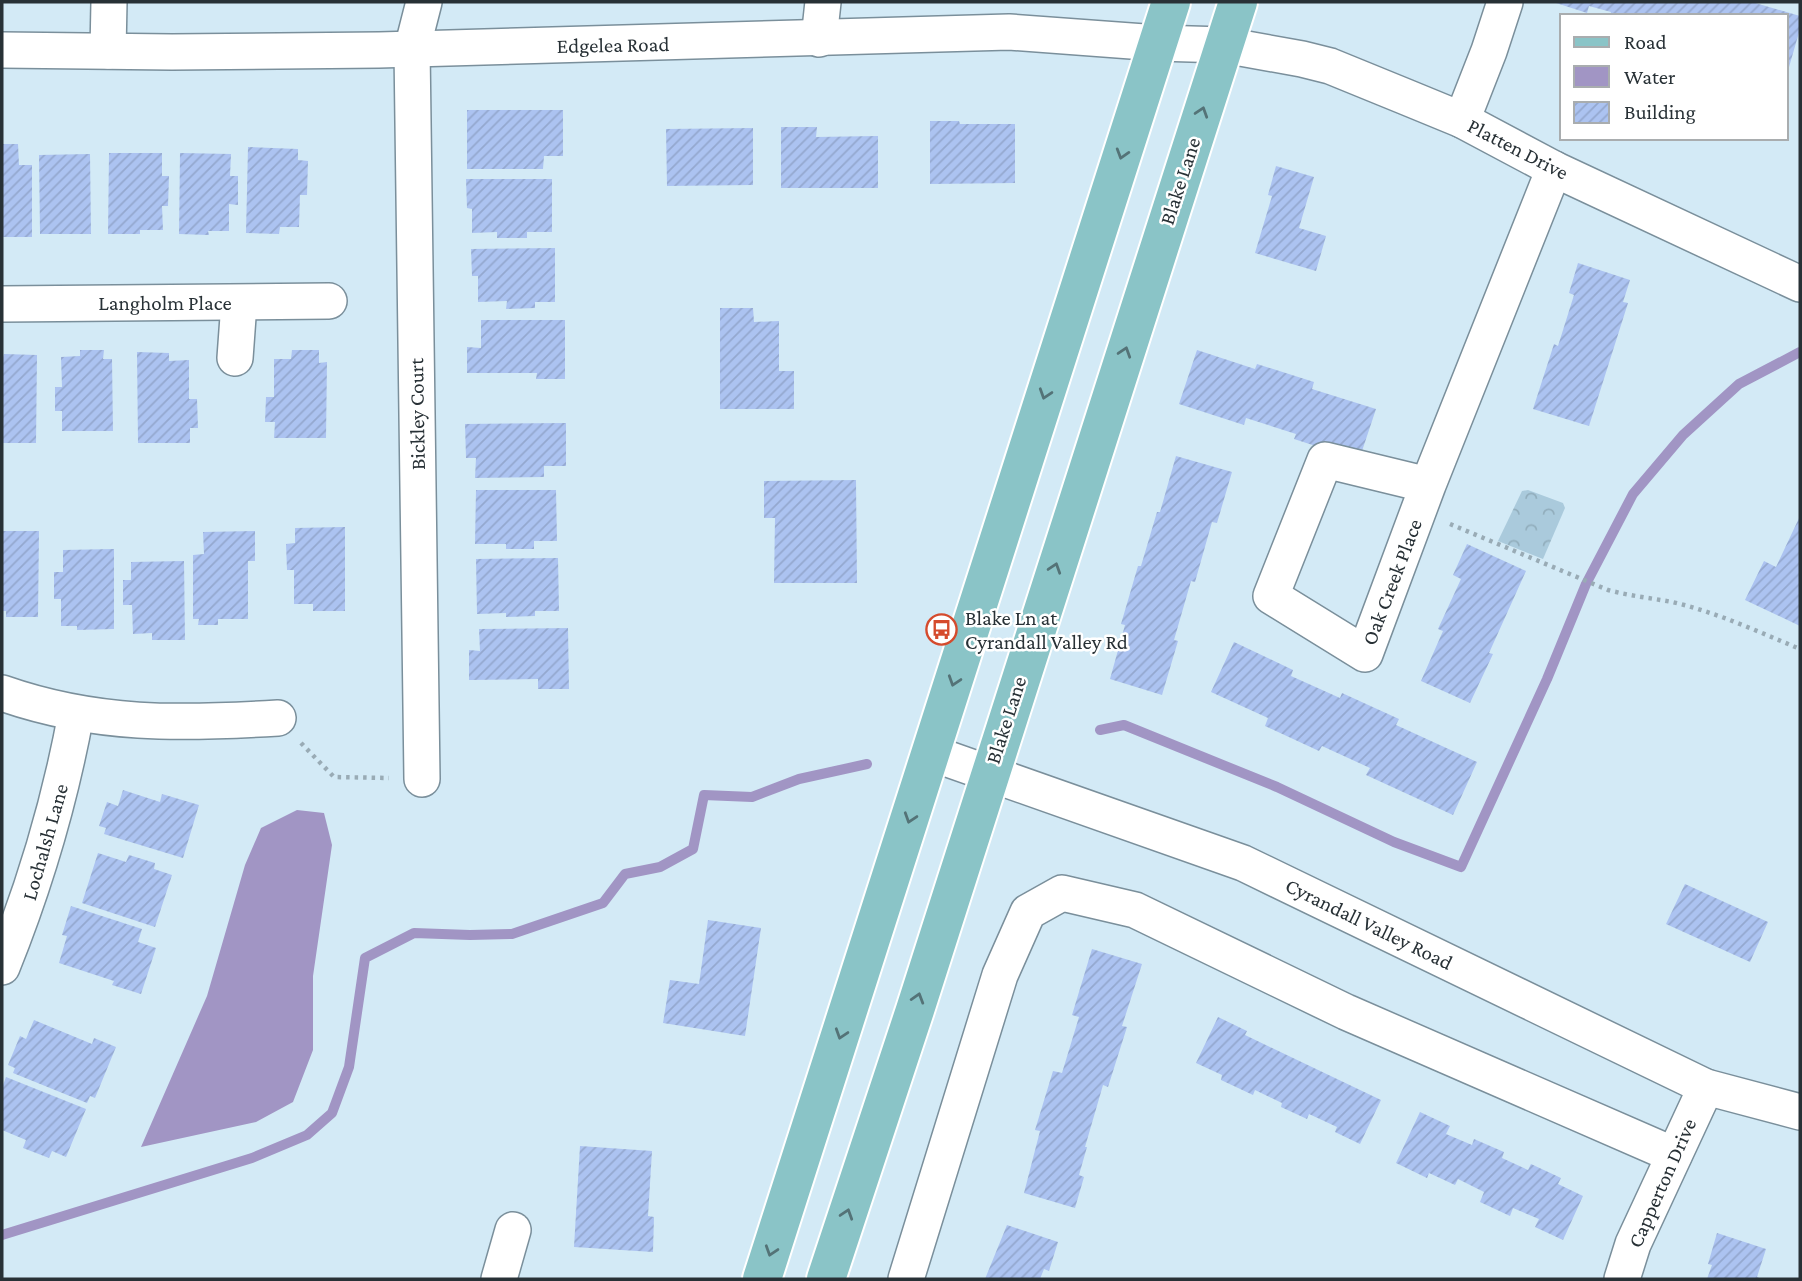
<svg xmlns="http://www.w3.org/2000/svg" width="1802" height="1281" font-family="'Crimson Pro',serif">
	<defs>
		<pattern id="park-crowns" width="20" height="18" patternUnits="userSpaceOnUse" patternTransform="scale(1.75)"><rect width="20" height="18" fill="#aacadc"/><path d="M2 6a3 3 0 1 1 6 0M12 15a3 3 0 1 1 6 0" fill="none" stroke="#92aebd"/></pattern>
		<pattern id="building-hatch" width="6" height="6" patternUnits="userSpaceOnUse" patternTransform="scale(1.75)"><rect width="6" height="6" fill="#acc3f1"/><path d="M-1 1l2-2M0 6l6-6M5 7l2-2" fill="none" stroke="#94a8cf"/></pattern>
	</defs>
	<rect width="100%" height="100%" fill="#d3eaf6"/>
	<polygon fill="url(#park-crowns)" points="1528,490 1563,503 1565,508 1543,559 1498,541 1522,491"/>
	<polygon fill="#a195c4" points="297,810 324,813 332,845 313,976 313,1050 293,1102 256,1122 141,1147 207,996 245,865 261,828"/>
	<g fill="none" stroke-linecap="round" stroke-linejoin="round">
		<g stroke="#a195c4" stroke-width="10">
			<polyline points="1100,730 1124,725 1277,787 1394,842 1461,867 1547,679 1586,584 1633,494 1683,435 1739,384 1800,352"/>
			<polyline points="2,1235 252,1158 307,1135 332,1113 349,1067 365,958 414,933 470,935 512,934 603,903 625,874 660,867 693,849 704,795 752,797 799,779 867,764"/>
		</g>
	</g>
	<g fill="url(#building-hatch)">
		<polygon points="1553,2 1752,2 1800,16 1800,29 1787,74 1786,16 1610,16 1611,12 1589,6 1587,13"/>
		<polygon points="467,110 563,110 563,156 544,156 543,169 467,169"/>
		<polygon points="930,121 959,121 960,124 1015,124 1015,183 930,184"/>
		<polygon points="781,127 817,127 816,137 878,136 878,188 781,188"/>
		<polygon points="753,128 753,185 667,186 666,129"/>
		<polygon points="2,144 18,144 19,165 32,165 32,237 2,237"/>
		<polygon points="248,147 298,149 298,160 308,161 307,195 300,195 299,227 280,227 279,234 246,233"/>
		<polygon points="109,153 162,153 162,176 169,176 168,206 162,206 163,230 140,230 140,234 108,234"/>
		<polygon points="180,153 231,154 230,176 238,176 238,205 229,204 229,231 208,231 209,235 179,234"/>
		<polygon points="90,154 91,234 40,234 39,155"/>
		<polygon points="1276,166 1314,177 1299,228 1326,236 1316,271 1255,253 1272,196 1268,195"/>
		<polygon points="466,179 552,179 552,232 527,232 527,238 497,238 497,232 472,233 472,209 467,208"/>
		<polygon points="555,248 555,302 535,302 535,308 506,309 507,301 478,302 478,276 472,276 471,249"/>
		<polygon points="1578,263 1630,280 1623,302 1628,303 1589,426 1533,409 1554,344 1558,346 1574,295 1569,293"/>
		<polygon points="720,308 753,308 754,322 779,321 779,371 794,371 794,409 720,409"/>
		<polygon points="481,320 565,320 565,379 536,379 537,373 467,373 467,347 481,348"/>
		<polygon points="80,350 104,350 103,359 112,359 113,431 62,431 62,411 55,411 55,387 62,387 61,357 80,356"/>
		<polygon points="292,350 319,350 319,363 327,362 326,438 274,438 275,422 265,422 266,397 274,397 274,359 291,359"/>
		<polygon points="1197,350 1255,369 1257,364 1314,382 1312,389 1376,409 1359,460 1294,439 1296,434 1246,418 1244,425 1179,404"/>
		<polygon points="137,352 169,353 169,361 189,360 189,399 197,399 198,428 190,428 190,443 138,443"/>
		<polygon points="4,354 37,355 36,443 2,443 2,361"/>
		<polygon points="566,423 566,466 544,466 544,477 475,478 476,458 466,458 465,424"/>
		<polygon points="1176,456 1232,472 1217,523 1212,522 1195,582 1191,581 1174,640 1178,641 1162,695 1110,679 1125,625 1121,624 1138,566 1141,566 1157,512 1160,512"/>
		<polygon points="856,480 857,583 774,583 775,518 764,518 764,481"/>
		<polygon points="476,490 556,490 557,541 534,541 534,549 506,549 506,544 475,544"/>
		<polygon points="1800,516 1800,626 1745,600 1764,561 1776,567"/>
		<polygon points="345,527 345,611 313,611 313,604 294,604 294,570 287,570 286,544 295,543 295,528"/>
		<polygon points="2,531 39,531 38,617 6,617 6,611 2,611"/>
		<polygon points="255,531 255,561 248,561 248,619 218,619 218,625 198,625 199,619 193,619 193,555 204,554 203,532"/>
		<polygon points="1467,544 1526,571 1489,653 1493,654 1470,703 1421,681 1443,631 1438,629 1461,579 1453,575"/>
		<polygon points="114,549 114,629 77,630 77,626 61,626 61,599 54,599 54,572 63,572 63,550"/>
		<polygon points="558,558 559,611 535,611 535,616 506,617 506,613 477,614 476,559"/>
		<polygon points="184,561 185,640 152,640 152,633 133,634 132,605 123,605 123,580 131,580 131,562"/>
		<polygon points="568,628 569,689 538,689 538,679 469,680 469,650 480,651 479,629"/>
		<polygon points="1234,642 1293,670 1291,676 1340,698 1342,693 1399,719 1396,725 1477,762 1453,815 1366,775 1370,768 1322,746 1319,751 1265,726 1268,718 1211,692"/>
		<polygon points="123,790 160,802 162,794 199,805 183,858 104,834 106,828 99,826 107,802 118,806"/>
		<polygon points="98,853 126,862 129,855 155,863 154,869 172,875 155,927 82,903"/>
		<polygon points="1685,884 1768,922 1750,962 1666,924"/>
		<polygon points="71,906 142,929 138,942 156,948 141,994 112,985 114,981 59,963 67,936 62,935"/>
		<polygon points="708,920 761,928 745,1036 663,1023 670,980 699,984"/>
		<polygon points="1092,949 1142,964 1122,1026 1127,1027 1108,1087 1103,1085 1085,1147 1087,1147 1079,1175 1084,1177 1075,1208 1024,1193 1040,1131 1035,1130 1053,1071 1062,1073 1079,1017 1072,1015"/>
		<polygon points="1218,1017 1247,1031 1245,1035 1381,1100 1360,1144 1335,1132 1337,1127 1309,1114 1307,1119 1281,1107 1282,1103 1255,1090 1253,1095 1221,1080 1222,1075 1196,1063"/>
		<polygon points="34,1020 92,1044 94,1038 116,1047 95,1098 90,1096 87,1103 13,1073 15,1068 8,1065 20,1036 26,1039"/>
		<polygon points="6,1077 86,1109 66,1157 52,1151 49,1158 23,1148 26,1140 2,1130 2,1088"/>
		<polygon points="1420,1112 1450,1126 1446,1134 1472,1145 1474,1139 1504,1152 1502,1158 1528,1170 1531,1164 1561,1178 1558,1184 1583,1196 1563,1240 1535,1227 1539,1219 1513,1208 1510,1216 1480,1202 1484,1192 1458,1179 1455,1185 1429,1173 1427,1178 1396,1163"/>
		<polygon points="580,1146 652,1151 648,1216 654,1217 653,1252 574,1247"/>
		<polygon points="1007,1225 1058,1242 1049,1271 1044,1269 1040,1279 985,1279"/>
		<polygon points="1717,1233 1766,1249 1757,1277 1762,1279 1707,1279 1712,1265 1708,1264"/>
	</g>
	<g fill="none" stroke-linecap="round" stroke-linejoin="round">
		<defs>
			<g id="minor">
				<polyline points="819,39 823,2"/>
				<polyline points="2,50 172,52 379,50 1009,32 1158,43 1224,45 1302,59 1330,66 1406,97 1462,120 1554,169 1800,284"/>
				<polyline points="108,51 109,2"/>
				<polyline points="1462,120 1489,51 1505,2"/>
				<polyline points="2,304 329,301"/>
				<polyline points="235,358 239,303"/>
				<polyline points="1428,485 1365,654 1271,596 1325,460 1428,485 1554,169"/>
				<path d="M2,693C96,726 180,724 278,718"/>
				<polyline points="931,753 1243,863 1706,1087 1800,1112"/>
				<polyline points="422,779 412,49 424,2"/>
				<path d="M2,967C35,885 60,801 76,714"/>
				<polyline points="499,1279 513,1230"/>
				<polyline points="906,1279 1000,975 1028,912 1062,893 1135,910 1346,1012 1674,1155"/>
				<polyline points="1622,1279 1633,1244 1706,1087"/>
			</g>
			<g id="major">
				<polyline points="762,1279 1171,2"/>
				<polyline points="826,1279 915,1010 1238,2"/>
			</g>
		</defs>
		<use href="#minor" stroke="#7a8f9b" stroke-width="38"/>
		<use href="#major" stroke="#fff" stroke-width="42"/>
		<g stroke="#99abb5" stroke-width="4.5" stroke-dasharray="3.5 5" stroke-linecap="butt">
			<path d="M1450,524L1608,590C1630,596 1651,598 1672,602C1716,612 1759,632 1800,649"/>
			<polyline points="301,743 334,777 389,778"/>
		</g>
		<use href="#minor" stroke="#fff" stroke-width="35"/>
		<use href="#major" stroke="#8ac4c7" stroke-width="38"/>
	</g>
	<defs><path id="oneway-chevron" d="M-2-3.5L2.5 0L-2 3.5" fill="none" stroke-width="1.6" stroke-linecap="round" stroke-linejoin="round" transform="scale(1.75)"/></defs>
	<g stroke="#547377">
		<use href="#oneway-chevron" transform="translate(1202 112) rotate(-72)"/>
		<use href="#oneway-chevron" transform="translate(1122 154) rotate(107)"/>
		<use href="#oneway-chevron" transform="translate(1125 352) rotate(-72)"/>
		<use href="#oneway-chevron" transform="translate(1045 394) rotate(108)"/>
		<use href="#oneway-chevron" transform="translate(1055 568) rotate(-72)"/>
		<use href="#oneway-chevron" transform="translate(954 681) rotate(108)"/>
		<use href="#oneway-chevron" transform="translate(910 818) rotate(108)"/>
		<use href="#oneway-chevron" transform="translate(918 998) rotate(-73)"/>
		<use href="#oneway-chevron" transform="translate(841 1034) rotate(108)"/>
		<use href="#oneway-chevron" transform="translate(847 1214) rotate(-72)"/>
		<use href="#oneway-chevron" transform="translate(771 1251) rotate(108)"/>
	</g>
	<defs>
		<symbol id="bus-ring" viewBox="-11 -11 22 22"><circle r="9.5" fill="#fff" stroke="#d54b2d" stroke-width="1.5"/><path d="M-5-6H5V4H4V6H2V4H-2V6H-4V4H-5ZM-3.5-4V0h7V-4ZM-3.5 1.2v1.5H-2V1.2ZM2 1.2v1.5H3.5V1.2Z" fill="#d54b2d"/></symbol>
	</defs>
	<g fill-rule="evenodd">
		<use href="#bus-ring" x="924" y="612" width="35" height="35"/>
	</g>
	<g text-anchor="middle" stroke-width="5" stroke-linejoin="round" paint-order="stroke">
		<g font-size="21" fill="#283136" stroke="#fff">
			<text transform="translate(613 45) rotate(-1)" y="7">Edgelea Road</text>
			<text transform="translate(1518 149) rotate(27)" y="7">Platten Drive</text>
			<text transform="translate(1180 181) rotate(-72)" y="7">Blake Lane</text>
			<text x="165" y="310">Langholm Place</text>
			<text transform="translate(417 414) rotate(-91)" y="7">Bickley Court</text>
			<text transform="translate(1392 582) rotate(-69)" y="7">Oak Creek Place</text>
			<text transform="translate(1006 720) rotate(-72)" y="7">Blake Lane</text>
			<text transform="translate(45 842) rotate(-74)" y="7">Lochalsh Lane</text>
			<text transform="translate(1369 924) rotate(26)" y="7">Cyrandall Valley Road</text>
			<text transform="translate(1662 1183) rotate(-66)" y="7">Capperton Drive</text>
		</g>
		<g font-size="21" fill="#283136" stroke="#fff" text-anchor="start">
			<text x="965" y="625">Blake Ln at<tspan x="965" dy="24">Cyrandall Valley Rd</tspan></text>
		</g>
	</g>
	<rect width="1802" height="1281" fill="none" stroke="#283136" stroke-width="7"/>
	<rect x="1560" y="14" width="228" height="126" fill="#ffffff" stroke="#a9adaf" stroke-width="2"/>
	<rect x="1574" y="37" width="35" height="10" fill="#8ac4c7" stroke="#a9adaf" stroke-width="2"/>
	<text x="1624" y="49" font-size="21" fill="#283136">Road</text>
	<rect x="1574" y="66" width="35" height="21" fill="#a195c4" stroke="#a9adaf" stroke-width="2"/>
	<text x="1624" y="84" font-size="21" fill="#283136">Water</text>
	<rect x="1574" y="102" width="35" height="21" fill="url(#building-hatch)" stroke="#a9adaf" stroke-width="2"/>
	<text x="1624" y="119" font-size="21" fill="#283136">Building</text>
</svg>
